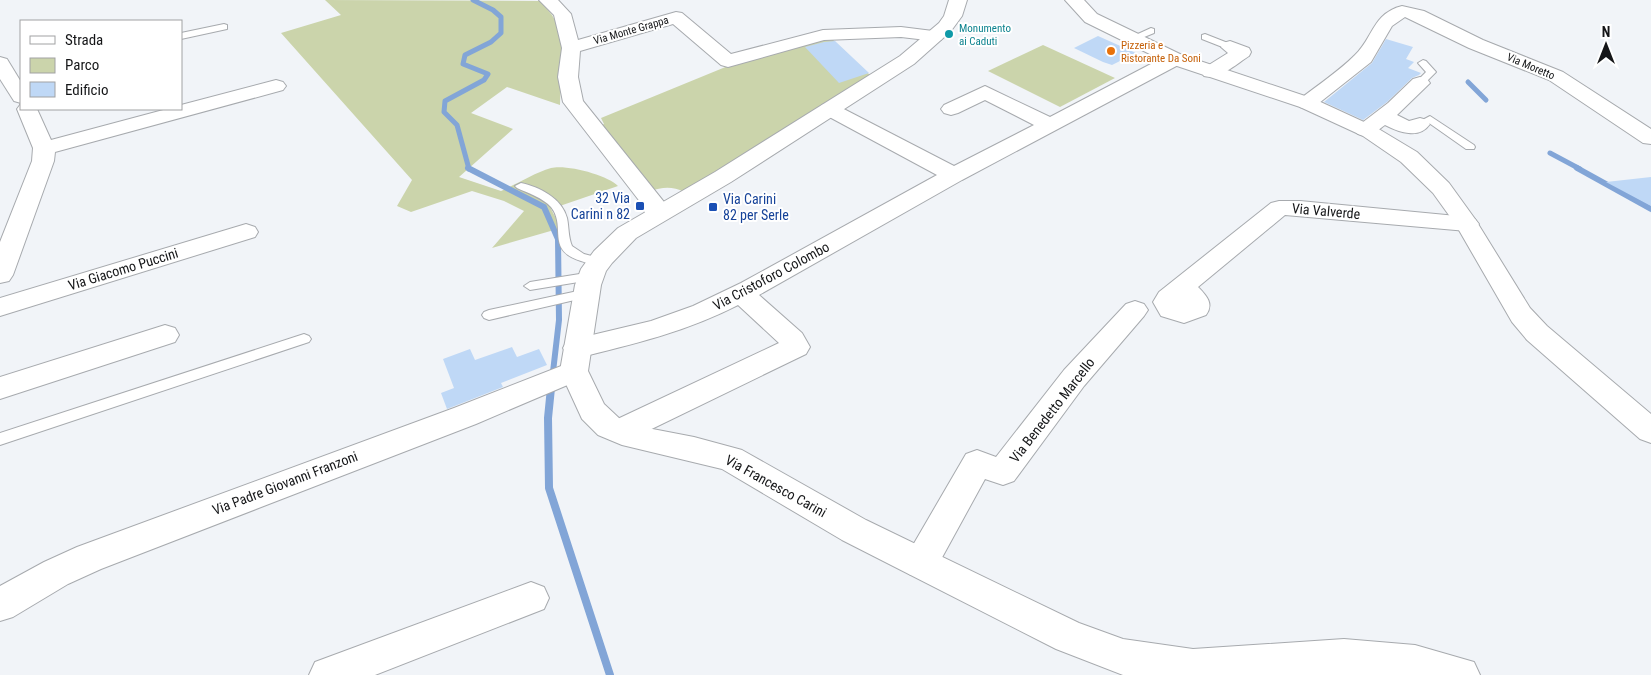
<svg xmlns="http://www.w3.org/2000/svg" width="1651" height="675" font-family="'Roboto Condensed',sans-serif">
	<rect width="100%" height="100%" fill="#f1f4f8"/>
	<g fill="#cbd4ab">
		<path d="M325,0L540,1L552,15L562,33L560,105L507,87L471,113L513,129L459,177L501,191C517,184 534,173 551,168C566,164 608,175 618,186L551,209L561,228L492,248L524,211L504,201L472,191L411,212L397,206L412,180L281,33L341,15Z"/>
		<path d="M831,38L872,77L751,149L684,192C673,186 662,187 650,191L600,126L604,124L601,118L745,59Z"/>
		<polygon points="1043,45 1115,78 1060,107 988,71"/>
	</g>
	<g fill="none" stroke-linecap="round" stroke-linejoin="round">
		<g stroke="#82a5d7" stroke-width="5">
			<polyline points="1468,82 1486,100"/>
			<polyline points="1550,153 1580,169"/>
			<polyline points="469,169 457,125 444,112 445,101 484,80 488,74 463,64 465,55 491,42 501,33 501,17 493,10 473,0"/>
		</g>
		<g stroke="#82a5d7" stroke-width="6">
			<polyline points="468,168 544,207 558,239 559,320 551,389"/>
			<polyline points="1577,168 1651,209"/>
		</g>
		<polyline stroke="#82a5d7" stroke-width="8" points="551,388 548,418 549,488 610,675"/>
	</g>
	<g fill="#bfd8f6">
		<polygon points="1098,36 1136,53 1112,65 1103,62 1074,48"/>
		<polygon points="1386,39 1413,47 1406,59 1414,62 1408,68 1421,73 1419,75 1412,78 1387,102 1363,120 1324,102 1372,63"/>
		<polygon points="835,41 869,73 839,83 805,47 824,42"/>
		<polygon points="1651,177 1651,206 1606,182"/>
		<polygon points="512,347 517,357 539,349 547,365 501,383 503,387 447,409 441,393 454,388 443,359 470,349 475,360"/>
	</g>
	<g fill="none" stroke-linecap="round" stroke-linejoin="round">
		<defs>
			<g id="service">
				<polygon points="224,24 227,25 227,29 181,39 181,33"/>
				<polygon points="1151,28 1154,29 1154,33 1132,42 1127,39"/>
				<polygon points="1205,34 1233,45 1235,47 1230,50 1202,39 1202,35"/>
				<polygon points="1423,60 1426,61 1436,72 1423,85 1420,86 1415,83 1426,72 1418,63"/>
				<polygon points="1430,116 1474,145 1475,147 1474,149 1466,149 1429,123 1420,127 1415,124"/>
				<path d="M521,183C539,187 562,198 567,218C569,227 568,237 572,246L584,254L603,259L605,262L603,265C596,267 588,263 581,261C545,250 567,227 551,207C543,198 528,193 517,188L515,186Z"/>
				<polygon points="592,272 597,273 598,276 597,279 530,290 524,286 530,282"/>
				<polygon points="587,289 592,290 594,293 592,296 489,320 484,318 482,315 484,312 489,310"/>
				<polygon points="304,334 309,336 311,339 309,342 0,445 0,433"/>
			</g>
			<g id="minor">
				<polygon points="539,0 558,0 571,14 578,40 676,12 682,13 731,54 823,30 901,27 941,32 944,36 941,40 935,41 901,37 824,40 728,67 721,65 673,24 580,51 578,77 583,101 664,202 668,215 664,220 656,222 648,220 641,203 563,102 558,77 562,48 554,15"/>
				<path d="M1402,6L1424,11L1483,40L1563,72L1651,129V144L1643,143L1549,80L1469,48L1405,17L1392,26L1371,62L1314,107L1307,109L1300,107L1297,103L1300,99C1318,85 1339,71 1355,55C1373,38 1373,13 1402,6Z"/>
				<path d="M1230,41L1249,48L1251,52L1249,56C1236,64 1220,80 1204,76L1201,72L1204,68L1228,53L1221,47L1223,43Z"/>
				<path d="M1175,53L1182,55L1184,59L1182,63L962,180L759,295L802,333L810,347L806,354L631,439L620,443L609,439L605,431L609,423L779,343L738,305C685,332 634,344 577,358L567,355L563,348L567,341L651,321L693,306L741,283L937,175L822,113L819,109L822,105L829,103L836,105L954,166L1034,125L985,100L958,113L951,115L944,113L941,109L944,105L985,86L1050,117L1168,55Z"/>
				<polygon points="0,57 7,59 21,82 21,103 14,101 0,79"/>
				<path d="M1420,77L1427,79L1430,83L1397,115L1409,121L1420,118L1427,120L1430,124C1419,140 1399,132 1385,125C1375,132 1370,138 1358,134L1354,130L1358,126L1388,103L1413,79Z"/>
				<polygon points="276,80 283,82 286,86 283,90 55,152 54,161 13,275 9,281 0,283 0,242 32,161 33,148 17,109 20,105 21,104 21,109 37,109 51,140 167,109 181,109 181,105"/>
				<path d="M1279,201H1300L1467,217L1475,219L1479,224L1475,229L1467,231L1285,215L1198,287C1207,296 1214,304 1206,315L1184,323L1161,316L1153,302L1159,292L1271,203Z"/>
				<polygon points="246,224 255,227 258,232 255,237 0,316 0,298"/>
				<polygon points="1135,301 1144,304 1148,310 1144,316 1084,386 1014,481 1003,485 985,479 933,574 921,578 909,574 904,563 909,552 966,454 977,450 996,457 1064,370 1126,304"/>
				<polygon points="165,325 175,328 179,335 175,342 0,399 0,377"/>
				<polygon points="574,361 584,364 588,371 584,378 476,424 101,569 68,584 13,617 0,621 0,586 44,562 77,547 454,408"/>
				<polygon points="531,582 544,587 549,598 544,609 375,675 309,675 315,662"/>
			</g>
			<g id="tertiary">
				<polygon points="949,0 967,0 962,16 951,31 914,64 731,182 636,238 612,263 606,271 601,285 588,371 604,404 620,419 637,426 694,437 742,450 866,520 1079,623 1123,639 1193,649 1344,639 1415,645 1474,662 1480,675 1123,675 1056,649 842,540 722,469 622,445 598,435 582,419 560,371 575,285 581,269 594,251 618,228 715,172 900,56 939,23 944,16"/>
				<polygon points="1065,0 1084,0 1097,14 1182,55 1314,99 1377,128 1417,152 1449,183 1475,219 1530,308 1547,326 1651,414 1651,443 1640,439 1527,340 1512,322 1456,225 1433,193 1401,162 1363,136 1300,107 1168,63 1085,22"/>
			</g>
		</defs>
		<use href="#service" stroke="#a7aaae" stroke-width="2"/>
		<use href="#minor" stroke="#a7aaae" stroke-width="2"/>
		<use href="#tertiary" stroke="#a7aaae" stroke-width="2"/>
		<use href="#service" fill="#fff" fill-rule="evenodd"/>
		<use href="#minor" fill="#fff" fill-rule="evenodd"/>
		<use href="#tertiary" fill="#fff" fill-rule="evenodd"/>
	</g>
	<circle fill="#0f9aa8" stroke="#fff" stroke-width="2" cx="949" cy="34" r="5"/>
	<circle fill="#e8710a" stroke="#fff" stroke-width="2" cx="1111" cy="51" r="5"/>
	<g fill="#1a4fb4" stroke="#fff" stroke-width="2">
		<rect x="635" y="201" width="10" height="10" rx="2.5"/>
		<rect x="708" y="202" width="10" height="10" rx="2.5"/>
	</g>
	<g text-anchor="middle" stroke-width="4" stroke-linejoin="round" paint-order="stroke">
		<g font-size="11" fill="#0d838f" stroke="#fff" text-anchor="start">
			<text x="959" y="32">Monumento<tspan x="959" dy="13">ai Caduti</tspan></text>
		</g>
		<g font-size="11" fill="#151618" stroke="#fff">
			<text transform="translate(631 30) rotate(-16)" y="4">Via Monte Grappa</text>
			<text transform="translate(1531 66) rotate(23)" y="4">Via Moretto</text>
		</g>
		<g font-size="11" fill="#c56008" stroke="#fff" text-anchor="start">
			<text x="1121" y="49">Pizzeria e<tspan x="1121" dy="13">Ristorante Da Soni</tspan></text>
		</g>
		<g font-size="14" fill="#164399" stroke="#fff" text-anchor="end">
			<text x="630" y="203">32 Via<tspan x="630" dy="16">Carini n 82</tspan></text>
			<text x="723" y="204" text-anchor="start">Via Carini<tspan x="723" dy="16">82 per Serle</tspan></text>
		</g>
		<g font-size="14" fill="#151618" stroke="#fff">
			<text transform="translate(1326 211) rotate(5)" y="5">Via Valverde</text>
			<text transform="translate(123 269) rotate(-17)" y="5">Via Giacomo Puccini</text>
			<text transform="translate(771 276) rotate(-28)" y="5">Via Cristoforo Colombo</text>
			<text transform="translate(1052 410) rotate(-52)" y="5">Via Benedetto Marcello</text>
			<text transform="translate(285 483) rotate(-21)" y="5">Via Padre Giovanni Franzoni</text>
			<text transform="translate(776 486) rotate(29)" y="5">Via Francesco Carini</text>
		</g>
	</g>
	<rect x="20" y="20" width="162" height="90" fill="#ffffff" stroke="#a1a2a3"/>
	<rect x="30" y="36" width="25" height="8" fill="#ffffff" stroke="#a1a2a3"/>
	<text x="65" y="45" font-size="15" fill="#151618">Strada</text>
	<rect x="30" y="58" width="25" height="15" fill="#cbd4ab" stroke="#a1a2a3"/>
	<text x="65" y="70" font-size="15" fill="#151618">Parco</text>
	<rect x="30" y="82" width="25" height="15" fill="#bfd8f6" stroke="#a1a2a3"/>
	<text x="65" y="95" font-size="15" fill="#151618">Edificio</text>
	<g transform="translate(1606 45)" stroke="#ffffff" stroke-width="4" paint-order="stroke">
	<path d="M0-4L9 19L0 12L-9 19Z" fill="#151618"/>
	<text y="-8" font-size="14" font-weight="bold" text-anchor="middle" fill="#151618">N</text>
	</g>
</svg>
